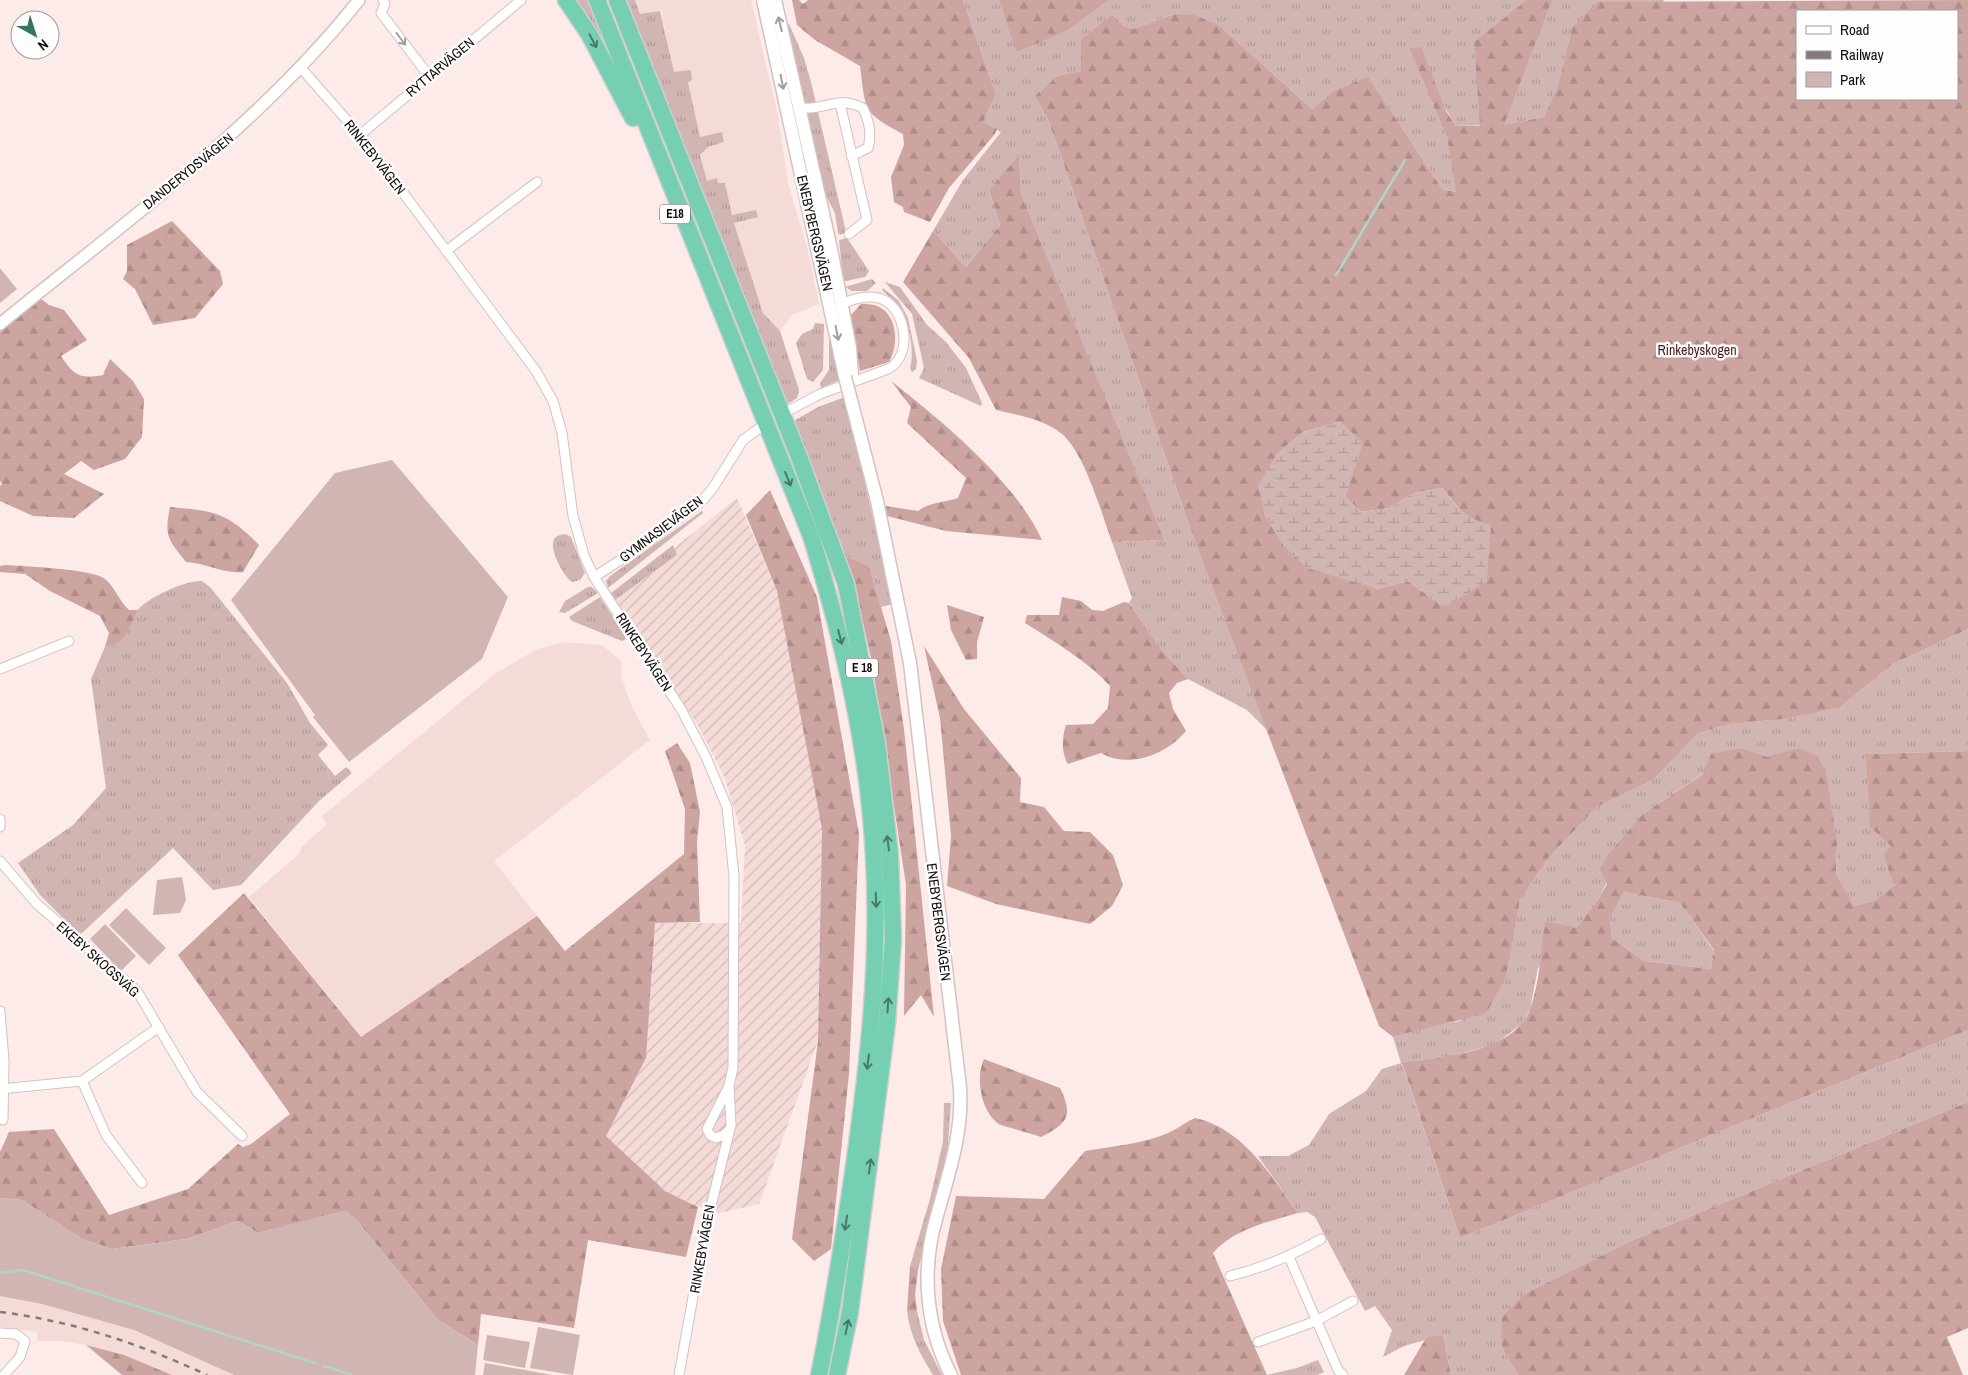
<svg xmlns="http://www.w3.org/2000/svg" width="1968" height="1375" font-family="'Archivo Narrow',sans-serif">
	<defs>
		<pattern id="industrial-furrows" width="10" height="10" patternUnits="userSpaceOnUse" patternTransform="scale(1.25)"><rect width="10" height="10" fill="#f4dbd8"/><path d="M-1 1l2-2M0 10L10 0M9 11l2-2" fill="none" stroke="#d0bbb8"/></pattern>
		<pattern id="grass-tufts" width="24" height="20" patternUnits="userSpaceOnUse" patternTransform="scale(1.25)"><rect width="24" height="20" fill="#d1b5b2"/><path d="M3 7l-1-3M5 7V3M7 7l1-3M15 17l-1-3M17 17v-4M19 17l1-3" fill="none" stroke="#b39a98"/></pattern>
		<pattern id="forest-firs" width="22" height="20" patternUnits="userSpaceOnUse" patternTransform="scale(1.25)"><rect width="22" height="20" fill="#cca5a1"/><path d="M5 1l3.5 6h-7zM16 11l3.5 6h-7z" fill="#ae8d89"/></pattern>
		<pattern id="wetland-marsh" width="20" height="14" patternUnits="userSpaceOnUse" patternTransform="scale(1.25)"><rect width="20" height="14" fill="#d1b5b2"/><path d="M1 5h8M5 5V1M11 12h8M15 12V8" fill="none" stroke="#b39a98"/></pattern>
	</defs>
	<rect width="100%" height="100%" fill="#fcebe9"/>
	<g fill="#f4dbd8">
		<polygon points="635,0 751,0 778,116 788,184 808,250 819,304 792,315 780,331 763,313 734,222 758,217 756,211 732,215 725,184 717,183 717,179 707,182 700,155 708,147 724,142 722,133 700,137 688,81 691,70 674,73 661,11 640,14"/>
		<polygon points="565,642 602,645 622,662 621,676 632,707 650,740 494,861 537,916 361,1037 249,897 300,853 301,847 327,824 322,816 495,674 537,649"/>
		<polygon points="0,1296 42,1304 134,1330 234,1375 172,1375 124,1355 86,1345 62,1341 37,1341 37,1332 0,1327"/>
	</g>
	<polygon fill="url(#industrial-furrows)" points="737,498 777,591 822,829 819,1006 818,1041 759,1204 715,1214 665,1191 606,1136 646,1058 655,923 741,923 745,845 724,776 699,727 615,600 677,555 674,548"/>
	<g fill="url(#grass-tufts)">
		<polygon points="573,0 590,0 620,75"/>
		<polygon points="624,0 635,0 640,14 660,11 674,72 691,70 692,80 688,82 700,137 722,132 724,142 708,147 700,155 707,181 717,178 718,183 725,183 732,215 756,210 758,217 734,223 763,313 780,331 799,390 797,398 786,405"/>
		<polygon points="963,0 999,0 1016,51 1067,31 1109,0 1664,0 1663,2 1572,28 1558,85 1544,117 1504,125 1456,126 1409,48 1447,138 1457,192 1442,189 1368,76 1333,91 1312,109 1219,25 1174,14 1133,29 1124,26 1112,14 1081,39 1082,71 1057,76 1035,96 1049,122 1194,539 1267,730 1247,710 1188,679 1161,649 1129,603 1132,598 1112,542 1163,540 1021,194 1019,156 989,190 1000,225 966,267 933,231 963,180 1001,132 983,122 996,94"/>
		<polygon points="786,23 789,24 804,58 811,82 846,232 840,235 838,233 835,213 825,194"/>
		<polygon points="847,238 869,271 865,277 846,281 843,279 839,240"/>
		<polygon points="872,279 876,283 867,291 852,291 845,287"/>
		<polygon points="885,282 900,287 927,325 946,342 966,368 982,403 981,406 919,378 924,368 912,314"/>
		<path d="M883,288L899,301L908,318L917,361L916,369L912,372L910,368C915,355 909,318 900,307C895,300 888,296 882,290Z"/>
		<polygon points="815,323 824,324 823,370 813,382 807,379 796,343 802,334 813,329"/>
		<polygon points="829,325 842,379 821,388 820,383 829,370"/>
		<polygon points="845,397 893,604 881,607 869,566 844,555 792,422 818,407"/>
		<polygon points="702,511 703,513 608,588 606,581 610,576"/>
		<path d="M565,534L571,537L585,573L580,580L572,582C564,577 551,552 553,543C554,536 559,535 565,534Z"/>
		<polygon points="673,545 677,555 615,600 611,593"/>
		<path d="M202,581L210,587L287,683L310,723L328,745L318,755L335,776L346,767L352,773L319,801L241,885L213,890L173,848L80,935L40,895L18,863L73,825L106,788L91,679L105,647C130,642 124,631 136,612C146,598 185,580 202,581Z"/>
		<polygon points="588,587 592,587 598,593 565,613 559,612 565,601"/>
		<polygon points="600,597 624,634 626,639 622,641 572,621 569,617"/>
		<polygon points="1968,629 1968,751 1866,754 1891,846 1890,876 1895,885 1873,901 1854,906 1836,873 1837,842 1798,748 1767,758 1741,748 1643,814 1597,901 1576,928 1538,968 1530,1009 1522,1024 1495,1044 1446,1058 1402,1064 1460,1238 1968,1030 1968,1102 1633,1240 1524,1294 1502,1348 1518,1375 1451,1375 1443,1335 1404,1346 1383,1357 1392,1330 1375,1306 1365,1311 1315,1217 1307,1212 1298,1213 1258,1156 1288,1156 1309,1145 1329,1114 1366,1091 1382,1069 1401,1063 1393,1037 1427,1026 1461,1021 1515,925 1520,900 1550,856 1597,807 1653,780 1699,733 1730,724 1786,719 1839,708 1893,664"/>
		<polygon points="1624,892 1680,903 1714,951 1711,969 1644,961 1612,938 1610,919"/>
		<polygon points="944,1103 951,1103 947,1157 918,1270 910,1266 930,1199 943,1142"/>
		<path d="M907,1311H917L924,1340L942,1375H933C920,1354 910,1336 907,1311Z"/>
		<polygon points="1318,1360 1324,1372 1317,1375 1267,1375 1297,1368"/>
	</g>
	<g fill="url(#forest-firs)" fill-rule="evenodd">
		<path d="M792,0H799L803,4L808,0H963L996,94L983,122L997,129L995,134L949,188L930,222L904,212L903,207L894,202L891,177L904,145L903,134C862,112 866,111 860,66L815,40L797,25Z"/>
		<polygon points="999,0 1109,0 1067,31 1016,52"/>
		<path d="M1527,0H1552L1504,125L1544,117L1558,85L1572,28L1597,2L1968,0V629L1893,664L1839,708L1786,719L1730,724L1699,733L1653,780L1597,807L1550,856L1520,900L1506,976L1487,1012C1456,1023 1424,1027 1393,1037L1379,1026L1194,539L1049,122L1035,96L1057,76L1081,71V39L1112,14L1124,26L1133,29L1174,14L1194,15L1219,25L1312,109L1333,91L1368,76L1442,189L1456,192L1447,138L1409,48L1421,47L1446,111L1456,126H1480L1474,42ZM1797,11H1957V99H1797ZM1341,422L1349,482L1345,497L1362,512L1389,508L1414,493L1442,488L1463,513L1471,519L1444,607L1408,581L1377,589L1284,546L1265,515L1259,485L1278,453L1303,432Z"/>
		<path d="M1019,155L1021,194L1164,540L1112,542C1101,512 1085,454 1062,434C1044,419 1018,415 996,410L969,358L903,282L933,231L966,267L1000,225L989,190Z"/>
		<polygon points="172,221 220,271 223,284 195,318 153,325 135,289 123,279 127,271 127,245"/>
		<path d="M40,298L49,305L64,310L87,340L61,356C74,376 80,379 103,375L110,359L133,381L144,399L142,437L125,459L94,470L81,461L64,474L104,494L74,518L33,516L0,501V486L2,484L0,481V332Z"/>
		<path d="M861,304C865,304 872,304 877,306C898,314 899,346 889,362L860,371L850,316Z"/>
		<path d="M891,381C942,421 1015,481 1042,540L946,531L887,516L886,506L918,511C929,502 944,503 958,498L966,478L907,423L911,407Z"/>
		<polygon points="770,490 817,597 859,834 849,1074 831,1249 814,1261 792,1239 818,1041 822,829 777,591 746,515"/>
		<path d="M170,507C214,511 227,512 259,545L243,572C223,574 207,563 186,562C168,539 164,536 170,507Z"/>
		<polygon points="844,555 869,566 891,641 904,729 934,1017 921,995 904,1016 906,885 872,662 856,594"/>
		<path d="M5,565C23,566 93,569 105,579C115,587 119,601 129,610H138C126,630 130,642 105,647L109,633L100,616L50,591L25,574L0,572V566Z"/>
		<path d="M1062,597L1081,601L1092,610L1103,611L1124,602L1129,603L1161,649L1188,679L1177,683L1169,693L1173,709L1186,731C1166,755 1129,769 1101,753L1068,764C1061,753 1062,736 1066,725L1093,724L1108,708L1110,686C1086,660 1055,642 1025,623L1027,615H1059Z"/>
		<polygon points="947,605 984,617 977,642 977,659 966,660 951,630"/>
		<polygon points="924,646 964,709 1021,778 1020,802 1044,807 1064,831 1090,832 1113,855 1123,885 1112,906 1090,924 996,904 947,886 951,836 940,718"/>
		<polygon points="677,743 690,763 700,812 697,842 700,922 655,923 646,1058 606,1136 665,1191 698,1207 686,1257 588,1240 574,1328 481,1314 478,1345 437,1319 358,1222 346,1211 258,1233 238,1221 187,1239 112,1249 82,1239 22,1200 0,1198 0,1152 9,1132 54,1129 109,1215 188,1189 238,1144 243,1147 251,1144 290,1114 178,955 244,893 361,1037 537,916 565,951 684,854 685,809 665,751"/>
		<path d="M1741,748L1767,757L1798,748L1817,756L1826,771L1837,842L1836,873L1854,906L1873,901L1895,885L1890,876L1884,854L1891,846L1870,827L1866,754L1968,751V1030L1460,1238L1402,1063C1440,1058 1515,1052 1530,1009C1540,982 1541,949 1545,921L1576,928L1597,901L1607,884L1600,869L1607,856L1643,814L1703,774L1711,754ZM1624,892L1680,903L1714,950L1711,969L1644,961L1612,938L1610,919Z"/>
		<path d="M984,1059L1060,1088C1074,1116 1067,1124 1041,1137C1034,1134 1002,1126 999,1124C981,1112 975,1077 984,1059Z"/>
		<polygon points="1968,1102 1968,1328 1947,1337 1963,1375 1518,1375 1502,1348 1502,1317 1524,1294 1633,1240"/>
		<path d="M1195,1118C1244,1129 1271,1176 1298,1213C1268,1222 1234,1229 1213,1253L1267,1375H961L943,1321L941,1269L956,1196L1044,1199L1085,1151C1113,1146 1143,1144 1168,1133C1178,1129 1185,1122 1195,1118Z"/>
		<polygon points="910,1266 918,1270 915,1295 917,1311 907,1311"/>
		<polygon points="1443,1335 1451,1375 1404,1375 1426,1338"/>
		<polygon points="86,1345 124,1355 172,1375 122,1375"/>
	</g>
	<path fill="url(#wetland-marsh)" d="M1341,422L1363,443L1345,497L1362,512L1389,508L1414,493L1442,488C1460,510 1463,517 1491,525L1487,581L1444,607L1408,581L1377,589L1307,568L1284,546L1265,515L1258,485L1278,453L1303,432Z"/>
	<g fill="#d1b5b2">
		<polygon points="0,268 17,289 0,303"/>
		<polygon points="392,460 508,597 482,659 349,762 313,717 315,715 231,600 335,473"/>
		<polygon points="182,877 186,900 180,913 153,915 157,880"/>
		<polygon points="126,908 166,948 149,965 109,925"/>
		<polygon points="105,924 136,956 121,971 90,939"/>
		<polygon points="0,1198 22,1200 82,1239 112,1249 187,1239 238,1221 258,1233 345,1210 358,1222 437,1319 478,1345 475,1375 234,1375 134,1330 42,1304 0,1296"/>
		<polygon points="538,1327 580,1335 573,1375 530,1368"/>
		<polygon points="487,1335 530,1342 525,1368 483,1360"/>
		<polygon points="485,1363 553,1375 483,1375"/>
	</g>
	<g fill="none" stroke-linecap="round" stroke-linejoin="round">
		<g stroke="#aed6c7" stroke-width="2.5">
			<polyline points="1336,275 1405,160"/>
			<polyline points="0,1273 23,1270 315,1363"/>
			<polyline points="324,1366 352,1375"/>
		</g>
		<defs>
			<g id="minor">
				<polyline points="383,0 385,4 381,13 429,76"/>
				<polyline points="300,67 360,135 536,371 553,401 562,433 573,516 584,555 594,577 681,709 706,757 727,807 734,876 733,1067 729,1086 731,1125 705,1230 679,1375"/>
				<polyline points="840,103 867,220 849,234"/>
				<path d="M800,108C826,111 835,95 863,108C869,122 872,133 868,148L851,156"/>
				<polyline points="360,135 521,0"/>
				<polyline points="446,251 537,182"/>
				<path d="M788,411L820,394L888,369C910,357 908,321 890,304C877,292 855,298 841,304"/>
				<polyline points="594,577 647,543 702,501 713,488 743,440 758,429"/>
				<polyline points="0,669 69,641"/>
				<polyline points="0,819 0,827"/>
				<polyline points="0,861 37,904 137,991 197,1092 242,1136"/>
				<polyline points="0,1011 4,1061 3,1120"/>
				<polyline points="82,1081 106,1135 142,1183"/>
				<polyline points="729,1086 707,1129 710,1135 716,1138 724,1135 729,1130"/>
				<polyline points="0,1089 82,1081 159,1027"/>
				<polyline points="1289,1257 1338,1370 1343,1375"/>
				<path d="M1230,1276C1263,1268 1291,1256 1321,1239"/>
				<polyline points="0,1333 16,1334 25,1341 20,1357 4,1375"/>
				<polyline points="1258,1342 1316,1321 1353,1301"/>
			</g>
			<path id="tertiary" d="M0,324C125,222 258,127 359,0"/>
			<g id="secondary">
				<polyline points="763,0 845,377"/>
				<polyline points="775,0 831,249 850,348 852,375"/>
				<path d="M852,404L877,501L910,663L960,1088C963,1134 948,1175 936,1219C921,1271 926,1327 951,1375"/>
			</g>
			<g id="motorway">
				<polyline points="566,0 589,34 633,118"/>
				<path d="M597,0L811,536C843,640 869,749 874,858C880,966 868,1066 853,1173C843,1241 833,1308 819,1375"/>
				<polyline points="617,0 798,454 846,584 877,743 890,854 893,939 887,1023 850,1312 837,1375"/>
			</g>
		</defs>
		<use href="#minor" stroke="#d3c2c0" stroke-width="11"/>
		<use href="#tertiary" stroke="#d3c2c0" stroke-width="14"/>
		<use href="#secondary" stroke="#d3c2c0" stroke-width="15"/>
		<use href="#motorway" stroke="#d0cfcf" stroke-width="19"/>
		<use href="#minor" stroke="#fff" stroke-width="9"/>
		<use href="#tertiary" stroke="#fff" stroke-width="11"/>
		<use href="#secondary" stroke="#fff" stroke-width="12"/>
		<use href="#motorway" stroke="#76cfb2" stroke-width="16"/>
		<path stroke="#847a78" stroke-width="2.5" stroke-dasharray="6 6" stroke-linecap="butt" d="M0,1312C73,1321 140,1344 207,1375"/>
		<defs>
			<polyline id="secondary-bridge" points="845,377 852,404"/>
		</defs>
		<use href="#secondary-bridge" stroke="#d3c2c0" stroke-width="15" stroke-linecap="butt"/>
		<use href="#secondary-bridge" stroke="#fff" stroke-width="12"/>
	</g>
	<defs><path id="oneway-shaft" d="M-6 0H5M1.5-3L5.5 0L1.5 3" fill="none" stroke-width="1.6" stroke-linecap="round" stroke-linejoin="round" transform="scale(1.25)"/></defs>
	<g stroke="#a19f9e">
		<use href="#oneway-shaft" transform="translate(780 24) rotate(-104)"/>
		<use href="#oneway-shaft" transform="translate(401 39) rotate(53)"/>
		<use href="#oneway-shaft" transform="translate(782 82) rotate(79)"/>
		<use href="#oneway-shaft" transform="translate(837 333) rotate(79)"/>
	</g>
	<g stroke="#497868">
		<use href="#oneway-shaft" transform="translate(593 41) rotate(62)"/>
		<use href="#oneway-shaft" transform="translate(788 479) rotate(68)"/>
		<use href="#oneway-shaft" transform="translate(840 637) rotate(76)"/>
		<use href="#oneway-shaft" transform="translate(888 843) rotate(-97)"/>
		<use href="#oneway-shaft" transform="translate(876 900) rotate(88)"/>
		<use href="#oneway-shaft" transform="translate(888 1005) rotate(-86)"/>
		<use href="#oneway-shaft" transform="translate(868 1062) rotate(97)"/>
		<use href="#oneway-shaft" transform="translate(870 1166) rotate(-82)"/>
		<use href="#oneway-shaft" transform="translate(846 1223) rotate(98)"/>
		<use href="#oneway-shaft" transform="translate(847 1327) rotate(-78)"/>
	</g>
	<g text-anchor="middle" stroke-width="5" stroke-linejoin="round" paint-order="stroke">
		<g fill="#fdfdfd" stroke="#595655" stroke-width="1">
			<rect x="660" y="204.5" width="30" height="19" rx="4"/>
			<rect x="846" y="658.5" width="32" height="19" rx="4"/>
		</g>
		<g font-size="12" font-weight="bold" fill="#130e0d">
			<text x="675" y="218">E18</text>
			<text x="862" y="672">E 18</text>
		</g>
		<g font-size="14" fill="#130e0d" stroke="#fdfdfd">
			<text transform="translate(440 67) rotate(-40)" y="5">RYTTARVÄGEN</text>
			<text transform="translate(375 157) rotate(52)" y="5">RINKEBYVÄGEN</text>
			<text transform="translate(188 171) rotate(-39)" y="5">DANDERYDSVÄGEN</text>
			<text transform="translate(815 233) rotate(77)" y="5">ENEBYBERGSVÄGEN</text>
			<text transform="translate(661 529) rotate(-37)" y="5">GYMNASIEVÄGEN</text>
			<text transform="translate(644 652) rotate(57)" y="5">RINKEBYVÄGEN</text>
			<text transform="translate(939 922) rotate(83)" y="5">ENEBYBERGSVÄGEN</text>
			<text transform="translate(98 959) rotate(42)" y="5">EKEBY SKOGSVÄG</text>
			<text transform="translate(702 1249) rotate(-80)" y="5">RINKEBYVÄGEN</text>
		</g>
		<g font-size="14" fill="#4c1a18" stroke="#fdfdfd">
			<text x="1697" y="355">Rinkebyskogen</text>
		</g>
	</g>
	<rect x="1796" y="10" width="162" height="90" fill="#fdfdfd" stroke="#9f9d9d"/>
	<rect x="1806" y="26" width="25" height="8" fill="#ffffff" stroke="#9f9d9d"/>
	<text x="1840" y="35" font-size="15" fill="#130e0d">Road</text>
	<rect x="1806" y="51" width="25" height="8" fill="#847a78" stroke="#9f9d9d"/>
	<text x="1840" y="60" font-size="15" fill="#130e0d">Railway</text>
	<rect x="1806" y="72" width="25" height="15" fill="#d1b5b2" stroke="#9f9d9d"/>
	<text x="1840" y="85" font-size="15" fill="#130e0d">Park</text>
	<g transform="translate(35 35) rotate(141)"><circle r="24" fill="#fdfdfd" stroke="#9f9d9d"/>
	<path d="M0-4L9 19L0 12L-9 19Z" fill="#367460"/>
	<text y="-8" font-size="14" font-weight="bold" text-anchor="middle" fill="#130e0d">N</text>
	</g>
</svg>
